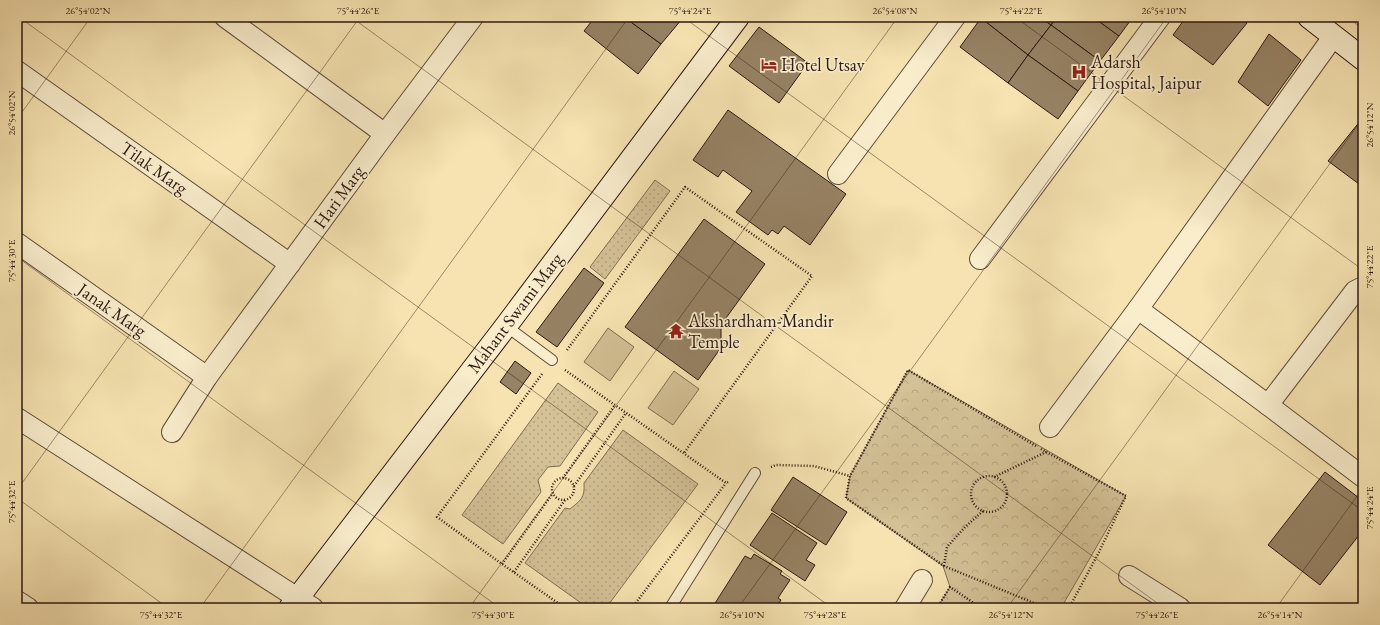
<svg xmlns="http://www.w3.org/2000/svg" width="1380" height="625" font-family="'EB Garamond',serif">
	<defs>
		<pattern id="grass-dots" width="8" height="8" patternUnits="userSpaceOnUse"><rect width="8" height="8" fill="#d4c196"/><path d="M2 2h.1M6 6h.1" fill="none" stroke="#b6a580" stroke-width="1.8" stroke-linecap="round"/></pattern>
		<pattern id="park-crowns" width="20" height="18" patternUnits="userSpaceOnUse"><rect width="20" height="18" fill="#d4c196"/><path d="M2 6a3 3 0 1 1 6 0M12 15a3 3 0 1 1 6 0" fill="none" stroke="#b6a580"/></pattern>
	</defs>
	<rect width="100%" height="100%" fill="#f6e3b1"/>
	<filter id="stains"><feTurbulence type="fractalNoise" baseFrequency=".005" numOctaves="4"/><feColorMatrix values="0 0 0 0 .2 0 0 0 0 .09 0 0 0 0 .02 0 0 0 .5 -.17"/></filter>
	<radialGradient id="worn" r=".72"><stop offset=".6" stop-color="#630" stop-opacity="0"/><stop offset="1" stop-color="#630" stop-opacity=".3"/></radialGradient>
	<g fill="url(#grass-dots)" stroke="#806d53">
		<polygon points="655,180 670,191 605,279 590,267"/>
		<polygon points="558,383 598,412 560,466 548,467 538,480 541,492 503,544 462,515"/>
		<path d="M623,430L698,484L606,608H588L525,563L565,508L570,509C581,500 585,498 584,483Z"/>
	</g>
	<polygon fill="url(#park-crowns)" stroke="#806d53" points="908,370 1126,496 1061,608 937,608 950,587 943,566 846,498 850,476"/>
	<g fill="#d4c196" stroke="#806d53">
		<polygon points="608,328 634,347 610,381 584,362"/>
		<polygon points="674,371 699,389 673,425 648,408"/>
	</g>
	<g fill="#968264" stroke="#2d1910">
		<polygon points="595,17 624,17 661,44 638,74 584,31"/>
		<polygon points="624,17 679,17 682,19 661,44"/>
		<polygon points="982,17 1040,17 1051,25 1028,55 981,18"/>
		<polygon points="1040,17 1057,17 1051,25"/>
		<polygon points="1057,17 1093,17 1119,36 1100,61 1051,25"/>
		<polygon points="1093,17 1133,17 1119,36"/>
		<polygon points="1186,17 1239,17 1247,23 1213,65 1173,35"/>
		<polygon points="981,18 1028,55 1008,83 960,47"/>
		<polygon points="1051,25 1100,61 1078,91 1028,55"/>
		<polygon points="759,27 808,63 779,103 729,66"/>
		<polygon points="1269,34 1301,60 1268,106 1238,82"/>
		<polygon points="1028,55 1078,91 1058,119 1008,83"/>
		<polygon points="728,110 846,194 810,245 784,226 778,234 772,230 768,235 736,212 752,191 723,170 718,177 693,160"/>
		<polygon points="1361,120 1363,122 1363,187 1328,161"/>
		<polygon points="704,219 765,264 721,325 721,339 725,342 698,380 625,327"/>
		<polygon points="584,268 604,283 557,347 536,332"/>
		<polygon points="515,361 531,373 516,394 500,382"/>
		<polygon points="1325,472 1363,501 1363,530 1320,585 1268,545"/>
		<polygon points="793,477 847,512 826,545 771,510"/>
		<polygon points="772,513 817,543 806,560 815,565 805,581 750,545"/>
		<polygon points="754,554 782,571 780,574 790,580 778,598 781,600 776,608 772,606 770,608 712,608 745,556 751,559"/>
	</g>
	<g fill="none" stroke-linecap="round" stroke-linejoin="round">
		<defs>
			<g id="lane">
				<polyline points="506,326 552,360"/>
				<polyline points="670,608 755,473"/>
			</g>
			<g id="street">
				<polyline points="225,17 385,134"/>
				<polyline points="17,71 290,264"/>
				<polyline points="838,174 955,17"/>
				<polyline points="17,243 207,377"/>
				<polyline points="980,259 1160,17"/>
				<polyline points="1138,309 1268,405 1363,477"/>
				<polyline points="1268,405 1355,291 1363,287"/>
				<polyline points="17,418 313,608"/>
				<polyline points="1050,427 1138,309 1333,37"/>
				<polyline points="172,432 207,377 385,134 473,17"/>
				<polyline points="1129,576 1180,608"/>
				<polyline points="17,601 28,608"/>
				<polyline points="905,608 922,580"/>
			</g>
			<g id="secondary">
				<polyline points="1309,17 1363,59"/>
				<polyline points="290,608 506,326 738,17"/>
			</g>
		</defs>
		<use href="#lane" stroke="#5f4c38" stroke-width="12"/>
		<use href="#street" stroke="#5f4c38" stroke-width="22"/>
		<use href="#secondary" stroke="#2d1910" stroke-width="24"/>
		<g stroke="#2d1910" stroke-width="2.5" stroke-dasharray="1 2" stroke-linecap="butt">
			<polyline points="567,350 685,187 812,276 684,453"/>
			<polyline points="565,370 726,483 728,482"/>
			<polyline points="542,374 437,517 502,564 565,608"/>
			<polyline points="1036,446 908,370 850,476 846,498 944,566 1046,608"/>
			<polyline points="1041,449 1126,496 1098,554 1069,608"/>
			<polyline points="771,467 776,465 814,466 850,476"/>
			<circle cx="989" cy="494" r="18"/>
			<polyline points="994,477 1046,452"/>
			<circle cx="563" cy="489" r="11"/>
			<polyline points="563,478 615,405"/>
			<polyline points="574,486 626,413"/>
			<polyline points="502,564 553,493"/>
			<polyline points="944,566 947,547 965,527 983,511"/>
			<polyline points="514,572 565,500"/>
			<polyline points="632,608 726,483"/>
			<polyline points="937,608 950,587 981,608"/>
		</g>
		<use href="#lane" stroke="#f9edcc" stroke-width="10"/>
		<use href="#street" stroke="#f9edcc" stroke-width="20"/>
		<use href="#secondary" stroke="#f9edcc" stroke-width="22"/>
	</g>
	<path fill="none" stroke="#2d1910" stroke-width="1" stroke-opacity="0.45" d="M19,17L832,608M351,17L1164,608M683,17L1363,511M1015,17L1363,270M1347,17L1363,29M17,119L91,17M17,257L500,608M17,490L360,17M17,498L168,608M200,608L629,17M469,608L898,17M738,608L1167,17M1007,608L1363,118M1276,608L1363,488"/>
	<defs>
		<symbol id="hotel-bare" viewBox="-9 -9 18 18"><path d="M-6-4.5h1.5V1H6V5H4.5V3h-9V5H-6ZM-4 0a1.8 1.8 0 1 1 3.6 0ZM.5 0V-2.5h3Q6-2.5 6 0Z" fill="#8f2418" stroke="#f9edcc" stroke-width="2.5" paint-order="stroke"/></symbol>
		<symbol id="hospital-bare" viewBox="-9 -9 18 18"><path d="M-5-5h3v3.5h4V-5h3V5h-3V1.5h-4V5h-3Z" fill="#8f2418" stroke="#f9edcc" stroke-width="2.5" paint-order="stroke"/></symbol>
		<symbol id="temple-bare" viewBox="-9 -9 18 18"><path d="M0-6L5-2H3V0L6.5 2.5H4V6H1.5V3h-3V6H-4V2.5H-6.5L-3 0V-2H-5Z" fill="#8f2418" stroke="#f9edcc" stroke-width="2.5" paint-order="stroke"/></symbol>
	</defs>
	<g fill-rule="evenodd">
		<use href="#hotel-bare" x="758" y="54" width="22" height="22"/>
		<use href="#hospital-bare" x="1068" y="61" width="22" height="22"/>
		<use href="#temple-bare" x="665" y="320" width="22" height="22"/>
	</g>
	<g text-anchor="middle" stroke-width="3.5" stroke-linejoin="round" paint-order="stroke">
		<g font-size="18" fill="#2d1910" stroke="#f9edcc" text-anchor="start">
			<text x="1091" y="68">Adarsh<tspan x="1091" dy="21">Hospital, Jaipur</tspan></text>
			<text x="781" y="71">Hotel Utsav</text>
			<text x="688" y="327">Akshardham-Mandir<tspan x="688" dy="21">Temple</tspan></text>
		</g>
		<g font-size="18" fill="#2d1910" stroke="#f9edcc">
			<text transform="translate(154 168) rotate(35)" y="6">Tilak Marg</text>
			<text transform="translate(339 197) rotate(-54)" y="6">Hari Marg</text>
			<text transform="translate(112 310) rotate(35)" y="6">Janak Marg</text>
			<text transform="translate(515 313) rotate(-53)" y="6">Mahant Swami Marg</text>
		</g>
	</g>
	<rect width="1380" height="625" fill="none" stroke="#f6e3b1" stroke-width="44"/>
	<rect x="22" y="22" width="1336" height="581" fill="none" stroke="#2d1910" stroke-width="1.5"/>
	<g font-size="10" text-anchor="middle" fill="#2d1910">
		<text x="88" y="14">26°54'02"N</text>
		<text x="358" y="14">75°44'26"E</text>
		<text x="690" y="14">75°44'24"E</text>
		<text x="895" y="14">26°54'08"N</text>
		<text x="1021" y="14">75°44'22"E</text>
		<text x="1164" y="14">26°54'10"N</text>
		<text transform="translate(11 113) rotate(-90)" y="4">26°54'02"N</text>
		<text transform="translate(1369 125) rotate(-90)" y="4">26°54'12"N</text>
		<text transform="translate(11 261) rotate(-90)" y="4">75°44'30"E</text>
		<text transform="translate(1369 267) rotate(-90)" y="4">75°44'22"E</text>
		<text transform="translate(11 502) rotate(-90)" y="4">75°44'32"E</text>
		<text transform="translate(1369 508) rotate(-90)" y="4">75°44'24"E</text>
		<text x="161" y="618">75°44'32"E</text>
		<text x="493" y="618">75°44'30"E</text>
		<text x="742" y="618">26°54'10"N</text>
		<text x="825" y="618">75°44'28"E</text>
		<text x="1011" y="618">26°54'12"N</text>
		<text x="1157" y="618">75°44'26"E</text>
		<text x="1280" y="618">26°54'14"N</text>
	</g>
	<rect width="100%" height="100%" filter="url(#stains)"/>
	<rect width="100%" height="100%" fill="url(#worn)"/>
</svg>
